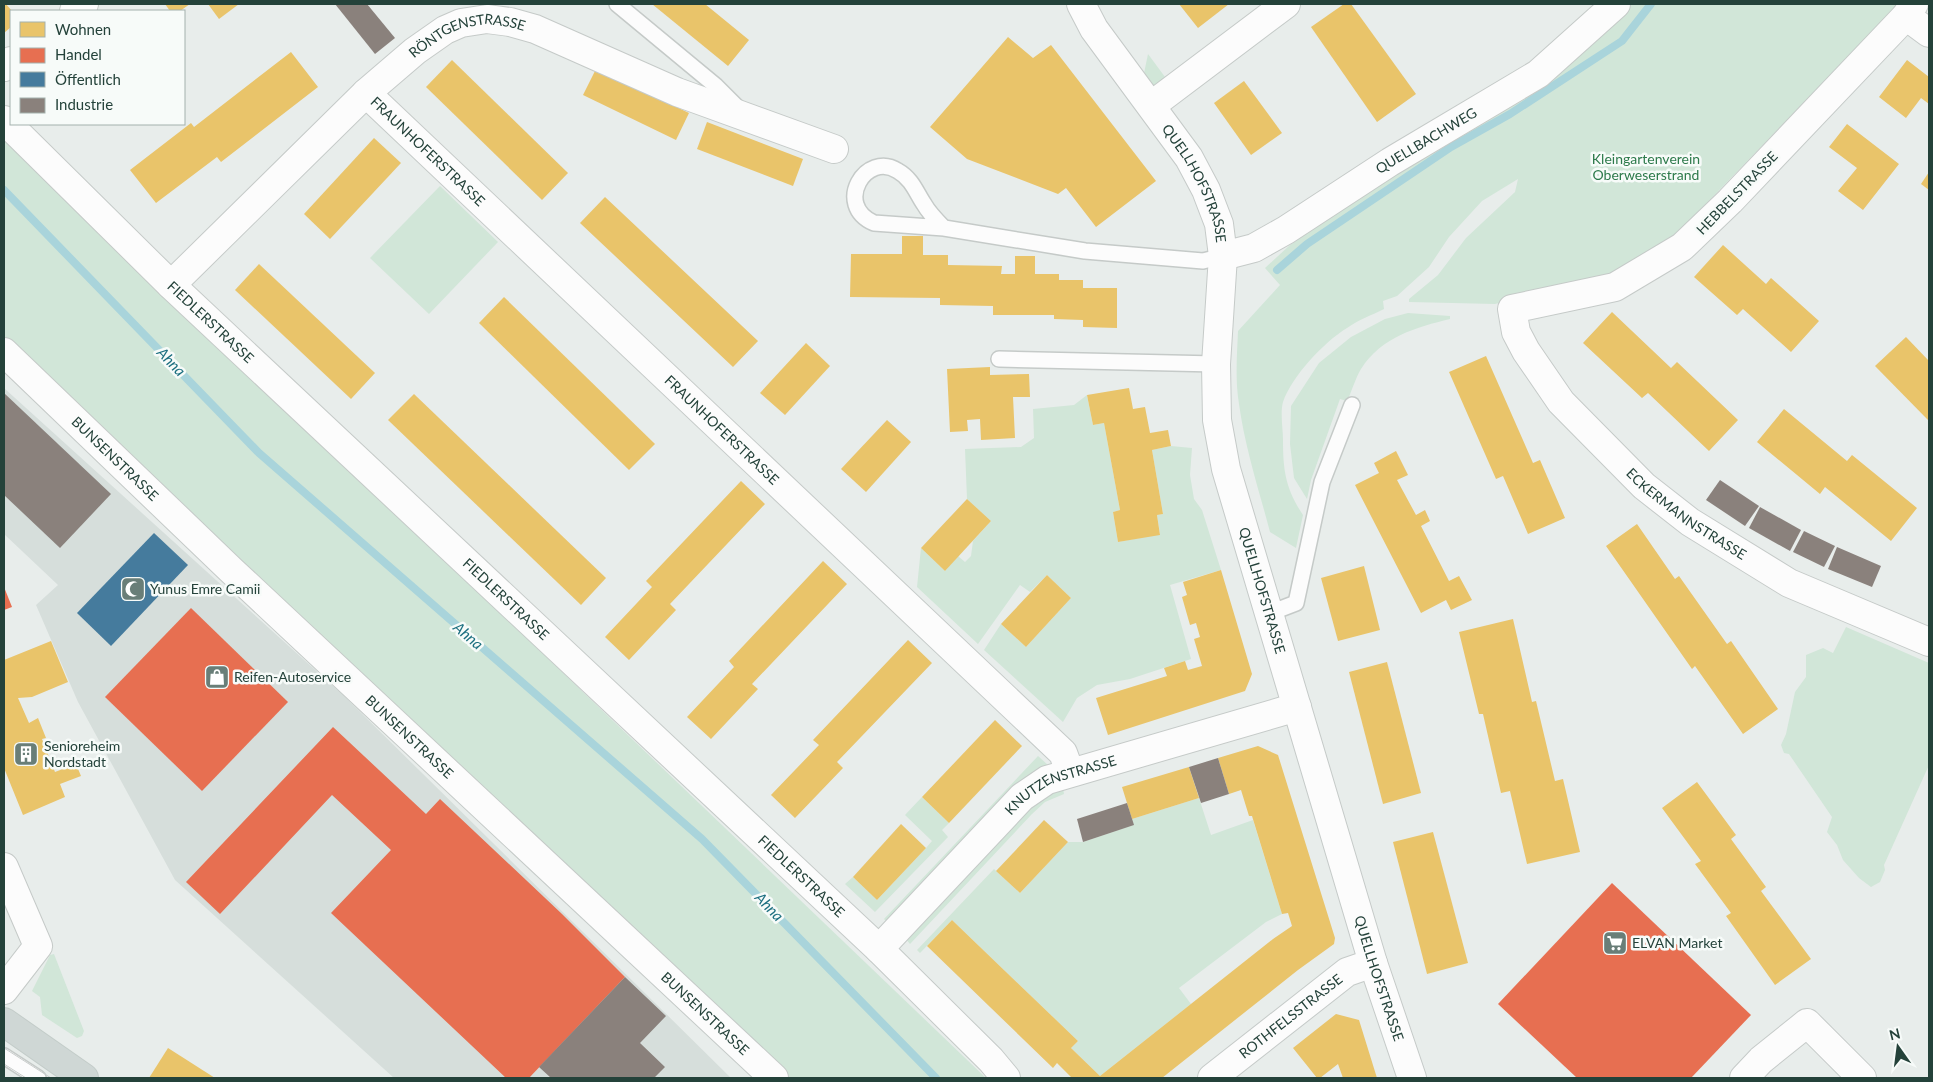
<svg xmlns="http://www.w3.org/2000/svg" width="1933" height="1082" font-family="Lato,sans-serif">
	<rect width="100%" height="100%" fill="#e8edeb"/>
	<polygon fill="#d6dedb" points="4,388 344,696 731,1078 394,1078 175,880 78,702 36,605 58,585 4,534"/>
	<g fill="#d1e6d8">
		<path d="M1629,4H1899L1673,238L1617,273L1495,304L1409,302V299L1438,275L1466,238L1515,192L1518,179L1482,201L1449,237L1429,267L1397,296L1383,301L1384,309C1372,315 1358,320 1347,328C1324,342 1292,376 1283,402C1280,413 1283,429 1283,440C1283,472 1286,489 1303,515L1296,548L1270,532C1259,490 1245,448 1239,404C1235,380 1237,355 1238,331L1280,285L1265,268L1290,245L1357,200L1540,82Z"/>
		<polygon points="1148,54 1168,81 1154,87 1149,85 1143,78"/>
		<polygon points="4,139 155,282 986,1078 781,1078 4,341"/>
		<polygon points="440,186 498,242 429,314 370,258"/>
		<path d="M1408,313L1450,316V319C1417,327 1381,337 1361,369C1355,379 1352,391 1347,401L1340,399L1311,480L1307,499L1294,478L1290,444L1291,406L1319,363L1351,337L1385,319Z"/>
		<polygon points="1087,395 1093,425 1104,423 1120,510 1113,512 1118,542 1160,534 1157,515 1163,514 1152,450 1171,446 1192,448 1190,475 1194,499 1202,510 1221,570 1170,585 1191,659 1130,679 1097,685 1077,698 1063,722 984,650 1001,624 1026,647 1071,598 1047,575 1030,592 1020,585 978,644 917,587 921,548 945,571 958,556 965,562 971,556 973,541 991,521 967,499 965,449 1021,447 1034,438 1033,409 1074,405"/>
		<polygon points="1846,627 1929,663 1929,765 1884,865 1885,870 1880,882 1871,887 1859,878 1843,860 1837,845 1827,832 1832,817 1789,754 1784,753 1781,745 1786,734 1795,692 1806,677 1806,655 1823,648 1833,653"/>
		<polygon points="1038,756 1048,765 1046,768 888,923 884,919"/>
		<polygon points="1063,788 1064,794 1045,802 1032,814 910,944 905,938 1028,809 1052,792"/>
		<polygon points="922,797 949,823 942,830 948,837 875,912 845,884 853,877 877,900 926,848 932,841 905,815"/>
		<polygon points="1199,798 1211,835 1253,820 1282,914 1266,922 1179,988 1191,1004 1100,1076 1071,1048 1078,1041 952,920 920,953 917,950 994,869 1020,893 1068,842 1083,842 1133,825 1132,819"/>
		<polygon points="54,954 84,1031 82,1036 77,1038 42,1015 40,997 32,991 50,955"/>
	</g>
	<g fill="#e9c46a">
		<polygon points="4,4 6,4 12,11 11,27 4,33"/>
		<polygon points="165,4 190,4 180,11 170,11"/>
		<polygon points="208,4 239,4 219,19"/>
		<polygon points="652,4 705,4 749,40 728,66"/>
		<polygon points="1179,4 1229,4 1198,28"/>
		<polygon points="1344,4 1351,4 1416,94 1377,122 1311,27"/>
		<polygon points="1008,37 1033,58 1051,45 1156,181 1096,227 1066,188 1058,194 967,159 930,127"/>
		<polygon points="291,52 318,87 221,162 217,157 156,203 130,170 191,123 194,127"/>
		<polygon points="452,60 568,173 542,200 426,87"/>
		<polygon points="1907,60 1929,77 1929,104 1921,98 1906,118 1879,97"/>
		<polygon points="596,69 689,113 676,140 583,95"/>
		<polygon points="1244,81 1282,133 1251,155 1214,103"/>
		<polygon points="707,122 803,159 793,186 697,149"/>
		<polygon points="1847,124 1899,164 1863,210 1838,191 1857,168 1829,147"/>
		<polygon points="374,138 401,163 330,239 304,214"/>
		<polygon points="1929,172 1929,190 1921,184"/>
		<polygon points="605,197 758,341 733,367 580,223"/>
		<polygon points="902,236 923,236 923,255 948,255 948,265 1002,266 1001,274 1015,274 1015,256 1035,256 1035,274 1059,274 1059,280 1083,280 1083,288 1117,288 1117,328 1083,327 1083,320 1054,319 1054,315 993,315 993,306 940,305 940,298 850,297 851,254 902,254"/>
		<polygon points="1723,245 1766,284 1771,278 1819,321 1791,352 1743,309 1737,315 1694,277"/>
		<polygon points="259,264 375,373 351,399 235,290"/>
		<polygon points="504,297 655,444 629,470 479,323"/>
		<polygon points="1612,312 1671,368 1677,362 1738,420 1709,451 1648,393 1642,398 1583,343"/>
		<polygon points="1906,337 1929,361 1928,420 1875,366"/>
		<polygon points="806,343 830,366 785,415 760,393"/>
		<polygon points="1486,356 1533,463 1540,460 1565,518 1528,534 1503,476 1496,479 1449,372"/>
		<polygon points="990,367 990,375 1029,374 1030,397 1013,397 1015,438 981,440 980,419 967,420 968,431 950,432 947,369"/>
		<polygon points="1129,388 1133,409 1145,407 1150,433 1168,430 1171,446 1152,450 1163,514 1157,515 1160,535 1118,542 1113,512 1120,510 1104,423 1093,425 1087,395"/>
		<polygon points="414,394 606,578 581,605 388,420"/>
		<polygon points="1784,409 1847,461 1852,455 1917,508 1891,541 1825,487 1820,494 1757,442"/>
		<polygon points="887,420 911,442 866,492 841,469"/>
		<polygon points="1396,451 1408,475 1397,480 1416,515 1425,510 1430,521 1421,526 1449,581 1459,576 1472,600 1451,610 1446,600 1421,613 1355,485 1379,473 1374,463"/>
		<polygon points="741,481 765,504 670,604 676,610 629,660 605,637 652,587 646,581"/>
		<polygon points="967,499 991,521 945,571 921,548"/>
		<polygon points="1637,524 1675,579 1679,576 1727,644 1731,641 1778,709 1743,734 1695,666 1692,669 1606,546"/>
		<polygon points="823,561 847,584 752,684 758,689 711,739 687,717 734,667 729,661"/>
		<polygon points="1364,566 1380,630 1338,641 1321,578"/>
		<polygon points="1221,570 1252,674 1245,691 1108,735 1096,698 1167,676 1164,668 1185,661 1188,670 1202,666 1194,639 1200,637 1196,623 1190,625 1182,597 1187,595 1183,582"/>
		<polygon points="1047,575 1071,598 1026,647 1001,624"/>
		<polygon points="1513,619 1532,702 1536,701 1555,781 1563,779 1580,852 1527,864 1510,791 1501,793 1483,714 1479,714 1459,632"/>
		<polygon points="908,640 932,663 837,762 843,768 795,818 771,795 819,745 813,740"/>
		<polygon points="51,641 68,682 32,697 18,698 29,723 38,718 46,738 42,739 55,772 76,764 81,776 60,784 65,797 23,815 4,768 4,660"/>
		<polygon points="1387,662 1421,793 1383,804 1349,672"/>
		<polygon points="995,720 1022,746 949,823 922,797"/>
		<polygon points="1258,746 1278,755 1335,938 1334,944 1298,970 1162,1078 1072,1078 1057,1063 1053,1068 927,946 952,920 1078,1041 1071,1048 1100,1076 1273,939 1292,926 1288,913 1282,914 1252,816 1249,816 1241,790 1229,794 1218,758"/>
		<polygon points="1189,767 1199,798 1132,819 1122,787"/>
		<polygon points="1697,782 1736,835 1731,839 1766,887 1761,891 1811,959 1775,985 1726,916 1731,913 1695,864 1701,861 1662,808"/>
		<polygon points="1044,820 1068,842 1020,893 996,871"/>
		<polygon points="901,824 926,848 877,900 853,877"/>
		<polygon points="1433,832 1468,963 1427,974 1393,842"/>
		<polygon points="1336,1014 1359,1020 1377,1078 1343,1078 1338,1064 1320,1078 1317,1078 1293,1048"/>
		<polygon points="168,1048 215,1078 149,1078"/>
	</g>
	<g fill="#e76f51">
		<polygon points="4,587 12,607 4,610"/>
		<polygon points="191,608 288,702 202,791 105,697"/>
		<polygon points="333,727 426,814 440,799 562,914 625,977 529,1078 506,1078 331,913 391,850 332,795 220,914 186,882"/>
		<polygon points="1612,883 1751,1015 1691,1078 1577,1078 1498,1004"/>
	</g>
	<polygon fill="#457b9d" points="154,533 188,565 111,646 77,613"/>
	<g fill="#8a817c">
		<polygon points="335,4 367,4 395,38 375,54"/>
		<polygon points="4,393 111,494 60,548 4,495"/>
		<polygon points="1720,480 1759,506 1745,526 1706,500"/>
		<polygon points="1760,507 1801,530 1790,551 1749,528"/>
		<polygon points="1804,531 1835,546 1824,567 1793,552"/>
		<polygon points="1837,547 1881,566 1872,587 1828,569"/>
		<polygon points="1218,758 1229,794 1201,803 1189,767"/>
		<polygon points="1127,803 1134,825 1083,842 1077,819"/>
		<polygon points="625,977 666,1016 640,1043 665,1067 654,1078 551,1078 539,1067"/>
	</g>
	<g fill="none" stroke-linecap="round" stroke-linejoin="round">
		<g stroke="#a9d4db" stroke-width="8">
			<polyline points="4,190 259,453 702,839 936,1078"/>
			<polyline points="1277,270 1307,244 1451,147 1510,114 1622,41 1651,4"/>
		</g>
		<defs>
			<g id="service">
				<polyline points="617,4 716,86 738,108"/>
				<path d="M944,228C937,221 929,213 924,204C916,192 912,179 898,171C866,150 833,205 874,223L944,228L1085,251L1203,261L1223,256"/>
				<polyline points="999,359 1216,364"/>
				<polyline points="1270,613 1296,603 1322,482 1352,405"/>
				<polyline points="4,1056 38,1078"/>
			</g>
			<g id="minor">
				<path id="s1" d="M1081,4L1094,29L1189,158L1206,190L1219,224L1223,256L1216,364L1217,420L1226,469L1373,963L1412,1078"/>
				<path id="s2" d="M1914,4L1906,16L1730,201L1682,247L1615,287L1512,309L1516,332L1526,351L1561,402L1644,486L1690,522L1789,583L1929,642"/>
				<polyline points="74,11 84,4"/>
				<polyline points="1906,16 1929,33"/>
				<polyline points="4,67 11,61"/>
				<path id="s3" d="M366,93L1063,753L1070,772"/>
				<polyline points="1152,105 1286,4"/>
				<path id="s4" d="M4,120L171,285L879,949L991,1060L1006,1078"/>
				<path id="s5" d="M1223,256L1254,248L1286,230L1390,162L1538,74L1616,4"/>
				<path id="s6" d="M171,285L366,93L415,51L445,30L461,23L487,19L510,22L535,29L677,92L834,149"/>
				<polyline points="4,867 38,946 4,990"/>
				<path id="s7" d="M879,949L1022,797L1047,780L1297,707"/>
				<path id="s8" d="M1212,1078L1347,972L1373,963"/>
				<polyline points="1744,1078 1761,1060 1807,1023 1862,1078"/>
			</g>
			<g id="tertiary">
				<path id="s9" d="M4,352L231,570L774,1078"/>
			</g>
			<polyline id="primary" points="4,1022 84,1078"/>
		</defs>
		<use href="#service" stroke="#c5cac8" stroke-width="18"/>
		<use href="#minor" stroke="#c5cac8" stroke-width="30"/>
		<use href="#tertiary" stroke="#c5cac8" stroke-width="30"/>
		<use href="#primary" stroke="#c3ccc9" stroke-width="30"/>
		<use href="#service" stroke="#fcfcfc" stroke-width="15"/>
		<use href="#minor" stroke="#fcfcfc" stroke-width="28"/>
		<use href="#tertiary" stroke="#fcfcfc" stroke-width="28"/>
		<use href="#primary" stroke="#cfd7d5" stroke-width="28"/>
		<g stroke="#c9cdcc" stroke-width="1">
			<polyline points="4,1048 51,1078"/>
			<polyline points="4,1064 26,1078"/>
		</g>
	</g>
	<defs>
		<symbol id="mosque-square" viewBox="-11 -11 22 22"><rect x="-9" y="-9" width="18" height="18" rx="4" fill="#697e78" stroke="#f7fbf9"/><path d="M3.5-4.9A6 6 0 1 0 3.5 4.9A5 5 0 1 1 3.5-4.9Z" fill="#fff"/></symbol>
		<symbol id="shop-square" viewBox="-11 -11 22 22"><rect x="-9" y="-9" width="18" height="18" rx="4" fill="#697e78" stroke="#f7fbf9"/><path d="M-5-2.5h2.3a2.7 3.5 0 0 1 5.4 0H5L5.5 6h-11ZM-1.5-2.5h3a1.5 2.3 0 0 0-3 0Z" fill="#fff"/></symbol>
		<symbol id="building-square" viewBox="-11 -11 22 22"><rect x="-9" y="-9" width="18" height="18" rx="4" fill="#697e78" stroke="#f7fbf9"/><path d="M-4-6H4V6H1V3H-1V6H-4ZM-2.5-4.3h1.7v1.8h-1.7ZM.8-4.3h1.7v1.8H.8ZM-2.5-1h1.7V.8h-1.7ZM.8-1h1.7V.8H.8Z" fill="#fff"/></symbol>
		<symbol id="supermarket-square" viewBox="-11 -11 22 22"><rect x="-9" y="-9" width="18" height="18" rx="4" fill="#697e78" stroke="#f7fbf9"/><path d="M-6-5.5h2.5l.6 2H6L4.5 2H-2.5L-4.4-4H-6ZM-1.5 3.2a1.3 1.3 0 1 0 .1 0ZM3 3.2a1.3 1.3 0 1 0 .1 0Z" fill="#fff"/></symbol>
	</defs>
	<g fill-rule="evenodd">
		<use href="#mosque-square" x="119" y="575" width="28" height="28"/>
		<use href="#shop-square" x="203" y="663" width="28" height="28"/>
		<use href="#building-square" x="12" y="740" width="28" height="28"/>
		<use href="#supermarket-square" x="1601" y="929" width="28" height="28"/>
	</g>
	<g text-anchor="middle" stroke-width="5" stroke-linejoin="round" paint-order="stroke">
		<g font-size="14" fill="#24423a" stroke="#f7fbf9">
			<text dy="5" stroke="none"><textPath href="#s6" startOffset="395">RÖNTGENSTRASSE</textPath></text>
			<text dy="5" stroke="none"><textPath href="#s5" startOffset="235">QUELLBACHWEG</textPath></text>
			<text dy="5" stroke="none"><textPath href="#s3" startOffset="85">FRAUNHOFERSTRASSE</textPath></text>
			<text dy="5" stroke="none"><textPath href="#s1" startOffset="214">QUELLHOFSTRASSE</textPath></text>
			<text transform="translate(1737 193) rotate(-46)" y="5">HEBBELSTRASSE</text>
			<text dy="5" stroke="none"><textPath href="#s4" startOffset="289">FIEDLERSTRASSE</textPath></text>
			<text dy="5" stroke="none"><textPath href="#s3" startOffset="490">FRAUNHOFERSTRASSE</textPath></text>
			<text dy="5" stroke="none"><textPath href="#s9" startOffset="154">BUNSENSTRASSE</textPath></text>
			<text dy="5" stroke="none"><textPath href="#s2" startOffset="795">ECKERMANNSTRASSE</textPath></text>
			<text dy="5" stroke="none"><textPath href="#s1" startOffset="634">QUELLHOFSTRASSE</textPath></text>
			<text dy="5" stroke="none"><textPath href="#s4" startOffset="694">FIEDLERSTRASSE</textPath></text>
			<text dy="5" stroke="none"><textPath href="#s9" startOffset="559">BUNSENSTRASSE</textPath></text>
			<text dy="5" stroke="none"><textPath href="#s7" startOffset="249">KNUTZENSTRASSE</textPath></text>
			<text dy="5" stroke="none"><textPath href="#s4" startOffset="1099">FIEDLERSTRASSE</textPath></text>
			<text dy="5" stroke="none"><textPath href="#s1" startOffset="1039">QUELLHOFSTRASSE</textPath></text>
			<text dy="5" stroke="none"><textPath href="#s9" startOffset="964">BUNSENSTRASSE</textPath></text>
			<text dy="5" stroke="none"><textPath href="#s8" startOffset="100">ROTHFELSSTRASSE</textPath></text>
		</g>
		<g font-size="14" fill="#2d7a4b" stroke="#f7fbf9">
			<text x="1646" y="164">Kleingartenverein<tspan x="1646" dy="16">Oberweserstrand</tspan></text>
		</g>
		<g font-size="14" fill="#24423a" stroke="#f7fbf9" text-anchor="start">
			<text x="150" y="594">Yunus Emre Camii</text>
			<text x="234" y="682">Reifen-Autoservice</text>
			<text x="44" y="751">Senioreheim<tspan x="44" dy="16">Nordstadt</tspan></text>
			<text x="1632" y="948">ELVAN Market</text>
		</g>
		<g font-size="15" font-style="italic" fill="#1c6f80" stroke="#f7fbf9">
			<text transform="translate(171 362) rotate(46)" y="5">Ahna</text>
			<text transform="translate(468 636) rotate(41)" y="5">Ahna</text>
			<text transform="translate(769 907) rotate(46)" y="5">Ahna</text>
		</g>
	</g>
	<rect width="1933" height="1082" fill="none" stroke="#24423a" stroke-width="10"/>
	<rect x="10" y="10" width="175" height="115" fill="#f7fbf9" stroke="#a3b1ad"/>
	<rect x="20" y="22" width="25" height="15" fill="#e9c46a" stroke="#a3b1ad"/>
	<text x="55" y="35" font-size="15" fill="#24423a">Wohnen</text>
	<rect x="20" y="48" width="25" height="15" fill="#e76f51" stroke="#a3b1ad"/>
	<text x="55" y="60" font-size="15" fill="#24423a">Handel</text>
	<rect x="20" y="72" width="25" height="15" fill="#457b9d" stroke="#a3b1ad"/>
	<text x="55" y="85" font-size="15" fill="#24423a">Öffentlich</text>
	<rect x="20" y="98" width="25" height="15" fill="#8a817c" stroke="#a3b1ad"/>
	<text x="55" y="110" font-size="15" fill="#24423a">Industrie</text>
	<g transform="translate(1898 1047) rotate(346)" stroke="#f7fbf9" stroke-width="4" paint-order="stroke">
	<path d="M0-4L9 19L0 12L-9 19Z" fill="#24423a"/>
	<text y="-8" font-size="14" font-weight="bold" text-anchor="middle" fill="#24423a">N</text>
	</g>
</svg>
